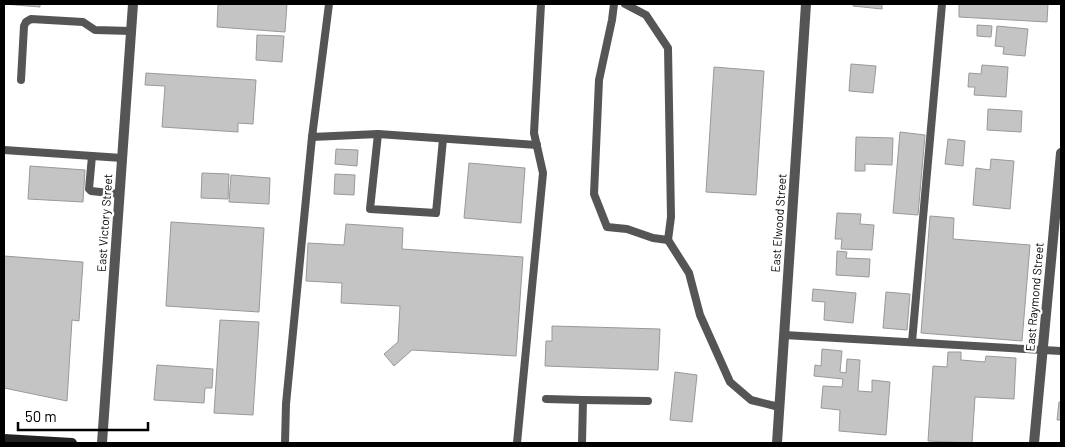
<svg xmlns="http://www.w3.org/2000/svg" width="1065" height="447" font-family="Barlow,sans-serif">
	<rect width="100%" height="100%" fill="#fff"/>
	<g fill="#c4c4c4" stroke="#999">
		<polygon points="4,4 40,4 40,7"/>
		<polygon points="218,4 287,4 285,32 217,27"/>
		<polygon points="853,4 882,4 882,9 853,6"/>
		<polygon points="959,4 1048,4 1047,22 959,17"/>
		<polygon points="977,25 992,26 991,37 977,36"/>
		<polygon points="997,26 1028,29 1025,56 1003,54 1004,47 995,46"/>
		<polygon points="257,35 284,36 282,62 256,60"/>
		<polygon points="851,64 876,66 873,93 849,91"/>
		<polygon points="982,65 1008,67 1006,97 974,95 975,87 968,87 969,73 981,74"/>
		<polygon points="714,67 764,71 756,195 706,192"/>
		<polygon points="146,73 256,80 253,124 238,123 238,132 162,127 165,86 145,85"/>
		<polygon points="988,109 1022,111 1021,132 987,130"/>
		<polygon points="900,132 925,135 918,215 893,213"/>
		<polygon points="856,137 893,138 892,165 865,164 865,171 855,171"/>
		<polygon points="948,139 965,141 963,166 945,164"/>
		<polygon points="336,149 358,150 357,166 335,164"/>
		<polygon points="991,159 1014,161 1010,209 973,205 976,168 990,170"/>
		<polygon points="469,163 525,168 521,223 464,218"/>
		<polygon points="30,166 85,170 83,202 28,199"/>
		<polygon points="202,173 229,174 228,199 201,198"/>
		<polygon points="335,174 355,175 354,195 334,194"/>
		<polygon points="231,175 270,178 269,204 229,202"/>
		<polygon points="837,213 861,214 860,224 874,225 872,250 841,249 842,239 835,239"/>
		<polygon points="930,216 954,218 953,239 1030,245 1022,341 921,333"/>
		<polygon points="171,222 264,228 259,312 166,306"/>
		<polygon points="346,224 403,228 402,249 523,257 516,356 412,350 394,366 384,354 398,342 400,306 341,303 342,283 306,281 308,243 344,245"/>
		<polygon points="837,251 847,252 846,258 870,259 869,277 836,275"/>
		<polygon points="4,256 83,262 79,321 72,320 67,401 4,388"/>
		<polygon points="813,289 856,293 853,323 824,320 825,302 812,301"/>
		<polygon points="886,292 910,294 907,330 883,328"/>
		<polygon points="220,320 259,322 253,415 214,413"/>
		<polygon points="552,326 660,329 658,370 545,366 546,341 552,341"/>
		<polygon points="822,349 842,351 840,372 846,373 847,359 860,360 858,391 872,392 872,380 890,382 886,435 839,431 840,410 821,408 823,386 842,387 843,379 814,376 815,365 821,366"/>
		<polygon points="948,352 961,352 961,360 985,362 986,356 1016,358 1014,399 975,397 972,443 928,441 933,366 947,367"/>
		<polygon points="157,365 213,369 212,388 205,388 204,403 154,400"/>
		<polygon points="675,372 697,375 692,422 670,420"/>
		<polygon points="1059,402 1061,402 1061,420 1057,420"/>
	</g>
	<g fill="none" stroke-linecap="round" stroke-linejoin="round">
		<g stroke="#555" stroke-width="8">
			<polyline points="329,4 312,137 378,134 537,145"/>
			<polyline points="614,4 612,20 599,80 594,194 607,227 627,229 653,238 668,240 671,217 668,48 646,15 625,4"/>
			<polyline points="21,80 24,26 26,22 31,19 83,22 95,30 131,31"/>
			<polyline points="378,134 370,209 436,213 443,139"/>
			<polyline points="4,150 122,158"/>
			<polyline points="92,156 89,189 91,191 119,194"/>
			<polyline points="668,240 689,273 700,315 730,382 751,400 779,407"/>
			<polyline points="784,335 1061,351"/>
			<polyline points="912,342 942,4"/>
			<polyline points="546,399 583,400 582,443"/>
			<polyline points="583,400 648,401"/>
			<polyline points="285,443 286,404 312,137"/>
			<polyline points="517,443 543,173 534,133 541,4"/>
		</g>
		<g stroke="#555" stroke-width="10">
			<polyline points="102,443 133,4"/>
			<polyline points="1034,443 1061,153"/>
		</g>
		<polyline stroke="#555" stroke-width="10" points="777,443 806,4"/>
		<polyline stroke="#222" stroke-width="10" points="4,439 72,443"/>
	</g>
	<g text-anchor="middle" stroke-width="4.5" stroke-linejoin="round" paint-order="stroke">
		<g font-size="12" fill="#000" stroke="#fff">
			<text transform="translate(105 223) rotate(-86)" y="4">East Victory Street</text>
			<text transform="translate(779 223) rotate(-86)" y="4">East Elwood Street</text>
			<text transform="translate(1035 297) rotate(-85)" y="4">East Raymond Street</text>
		</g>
	</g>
	<rect width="1065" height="447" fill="none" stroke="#000000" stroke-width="10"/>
	<path d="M18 422v8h130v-8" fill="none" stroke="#000000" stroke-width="2.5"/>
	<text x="25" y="422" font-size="15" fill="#000000" stroke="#ffffff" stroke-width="4" paint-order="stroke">50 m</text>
</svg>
